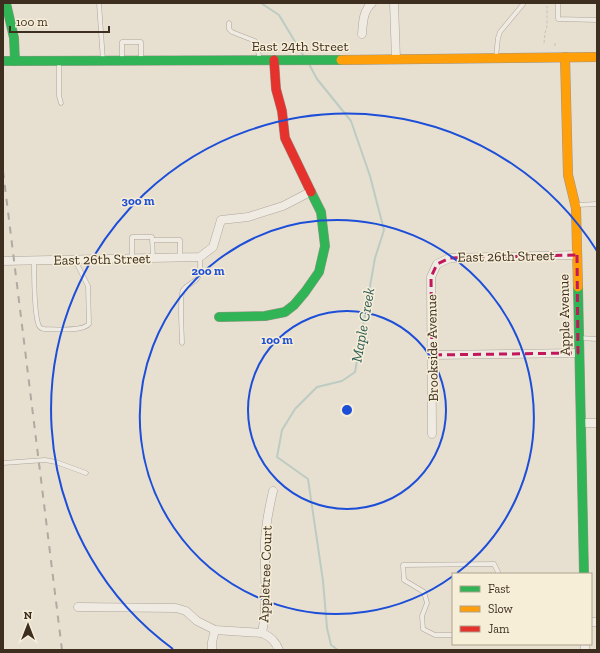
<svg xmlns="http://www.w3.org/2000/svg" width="600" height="653" font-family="'Zilla Slab',serif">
	<rect width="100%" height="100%" fill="#e7e0d1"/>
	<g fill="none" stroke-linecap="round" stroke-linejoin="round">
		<g stroke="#bcccc2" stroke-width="2">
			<polyline points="261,3 279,15 303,55"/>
			<polyline points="309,64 317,79 351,121 370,176 384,230 375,258 355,372 342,381 317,387 295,409 282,430 277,457 308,479 323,581 327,628 331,645 338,650"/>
		</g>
		<defs>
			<g id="lane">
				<polyline points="99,3 103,61"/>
				<polyline points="558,3 558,19 597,20"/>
				<polyline points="229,23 229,29 232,32 255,41 260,59"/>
				<polyline points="496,57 498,38 500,32 524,3"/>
				<polyline points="122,60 122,42 141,42 141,60"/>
				<polyline points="59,61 59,96 61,103"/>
				<polyline points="577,205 597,204"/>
				<polyline points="152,240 180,240 180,258"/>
				<polyline points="132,258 132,237 152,237 153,258"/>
				<path d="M34,261C34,275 34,315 39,326C41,329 41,328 44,329C55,329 82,332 89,324L88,286L75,260"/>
				<polyline points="580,338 597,339"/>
				<path d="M182,343C182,333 179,297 183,290C185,287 190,284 193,282C202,277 200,267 200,257"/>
				<polyline points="3,463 45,460 56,462 86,473"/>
				<polyline points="453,635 435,635 423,629 422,616 427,603 424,592 404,580 403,565 494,564 499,574"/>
			</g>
			<g id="street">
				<polyline points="394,3 396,59"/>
				<path d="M362,34C363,22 363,11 372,3"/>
				<polyline points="3,261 200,257 213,247 221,220 248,217 283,206 310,192"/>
				<polyline points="432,355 578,353"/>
				<polyline points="581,423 597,423"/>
				<polyline points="432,434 431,277 437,264 450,258 577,255"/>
				<path d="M78,607L176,608L186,611L197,621L215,630L262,633C271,637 275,641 279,650"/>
				<polyline points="591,622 597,622"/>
				<path d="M262,633C268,603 264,571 265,540C266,524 269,508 273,491"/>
				<polyline points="585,644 585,650"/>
				<polyline points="212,650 212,642 215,630"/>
			</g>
			<g id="fast">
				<polyline points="6,3 14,38 15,61"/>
				<polyline points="3,61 341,60"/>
				<polyline points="578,287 584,574"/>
				<polyline points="219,317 265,316 285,312 294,305 305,292 319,272 325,246 321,212 311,192"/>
			</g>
			<g id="slow">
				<polyline points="565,57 568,175 576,208 578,287"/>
				<polyline points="341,60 597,57"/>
			</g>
			<polyline id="jam" points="274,60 276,89 282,111 285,138 311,192"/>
		</defs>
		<use href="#lane" stroke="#ada599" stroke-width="5"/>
		<use href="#street" stroke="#ada599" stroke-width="9"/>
		<use href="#fast" stroke="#9c958a" stroke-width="10"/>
		<use href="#slow" stroke="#9c958a" stroke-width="10"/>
		<use href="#jam" stroke="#9c958a" stroke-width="10"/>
		<g stroke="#c8c2b9" stroke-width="1" stroke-dasharray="3 2" stroke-linecap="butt">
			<polyline points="544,43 545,33 547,26 547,6"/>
			<polyline points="555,43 555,48"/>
		</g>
		<use href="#lane" stroke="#efebe3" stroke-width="4"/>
		<use href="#street" stroke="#efebe3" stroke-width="8"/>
		<use href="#fast" stroke="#30b455" stroke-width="9"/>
		<use href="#slow" stroke="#ff9f0a" stroke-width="9"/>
		<use href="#jam" stroke="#e5322d" stroke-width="9"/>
		<polyline stroke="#afaaa2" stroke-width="2" stroke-dasharray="7 7" stroke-linecap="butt" points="3,171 62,650"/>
	</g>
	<path fill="none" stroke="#c2185b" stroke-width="3" stroke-dasharray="8 5" stroke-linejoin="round" d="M577,255L578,353L432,355L431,277L437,264L450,258Z"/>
	<g fill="none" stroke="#1d4ed8" stroke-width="2">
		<circle cx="347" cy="410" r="99"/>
		<path d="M453 576A197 197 0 1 1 457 573"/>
		<path d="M173 649A296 296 0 1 1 597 251"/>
	</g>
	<g text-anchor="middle" stroke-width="3" stroke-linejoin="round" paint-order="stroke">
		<g font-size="14" fill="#3d2e20" stroke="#f7eed8">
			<text x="300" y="51">East 24th Street</text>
			<text transform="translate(506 256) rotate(-1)" y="5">East 26th Street</text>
			<text transform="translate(102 259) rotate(-1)" y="5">East 26th Street</text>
			<text transform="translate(564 315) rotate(-91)" y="5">Apple Avenue</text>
			<text transform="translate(432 348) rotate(-91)" y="5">Brookside Avenue</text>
			<text transform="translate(265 574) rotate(-88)" y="5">Appletree Court</text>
		</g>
		<g font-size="15" font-style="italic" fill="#2f5d5a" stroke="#f7eed8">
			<text transform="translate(363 325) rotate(-80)" y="5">Maple Creek</text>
		</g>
	</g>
	<circle cx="347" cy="410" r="6" fill="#1d4ed8" stroke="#f7eed8" stroke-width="2"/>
	<g font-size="12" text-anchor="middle" font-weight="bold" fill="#1d4ed8" stroke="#f7eed8" stroke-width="3" stroke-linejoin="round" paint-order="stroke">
		<text x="138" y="205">300 m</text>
		<text x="208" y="275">200 m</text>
		<text x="277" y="344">100 m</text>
	</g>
	<rect width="600" height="653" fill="none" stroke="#3d2e20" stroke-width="8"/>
	<rect x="452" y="573" width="140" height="72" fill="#f7eed8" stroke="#ada18e"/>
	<rect x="460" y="586" width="20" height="6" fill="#30b455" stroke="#ada18e"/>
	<text x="488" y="593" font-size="12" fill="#3d2e20">Fast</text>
	<rect x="460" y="606" width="20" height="6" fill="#ff9f0a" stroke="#ada18e"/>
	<text x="488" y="613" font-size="12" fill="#3d2e20">Slow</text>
	<rect x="460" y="626" width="20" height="6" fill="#e5322d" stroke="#ada18e"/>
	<text x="488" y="633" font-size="12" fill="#3d2e20">Jam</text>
	<g transform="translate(28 625)" stroke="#f7eed8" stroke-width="3" paint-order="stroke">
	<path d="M0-3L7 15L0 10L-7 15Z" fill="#3d2e20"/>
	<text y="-6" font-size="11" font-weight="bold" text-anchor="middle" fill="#3d2e20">N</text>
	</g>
	<path d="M10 26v6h99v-6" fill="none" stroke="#3d2e20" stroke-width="2"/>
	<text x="16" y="26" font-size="12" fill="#3d2e20" stroke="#f7eed8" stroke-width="3" paint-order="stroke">100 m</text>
</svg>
